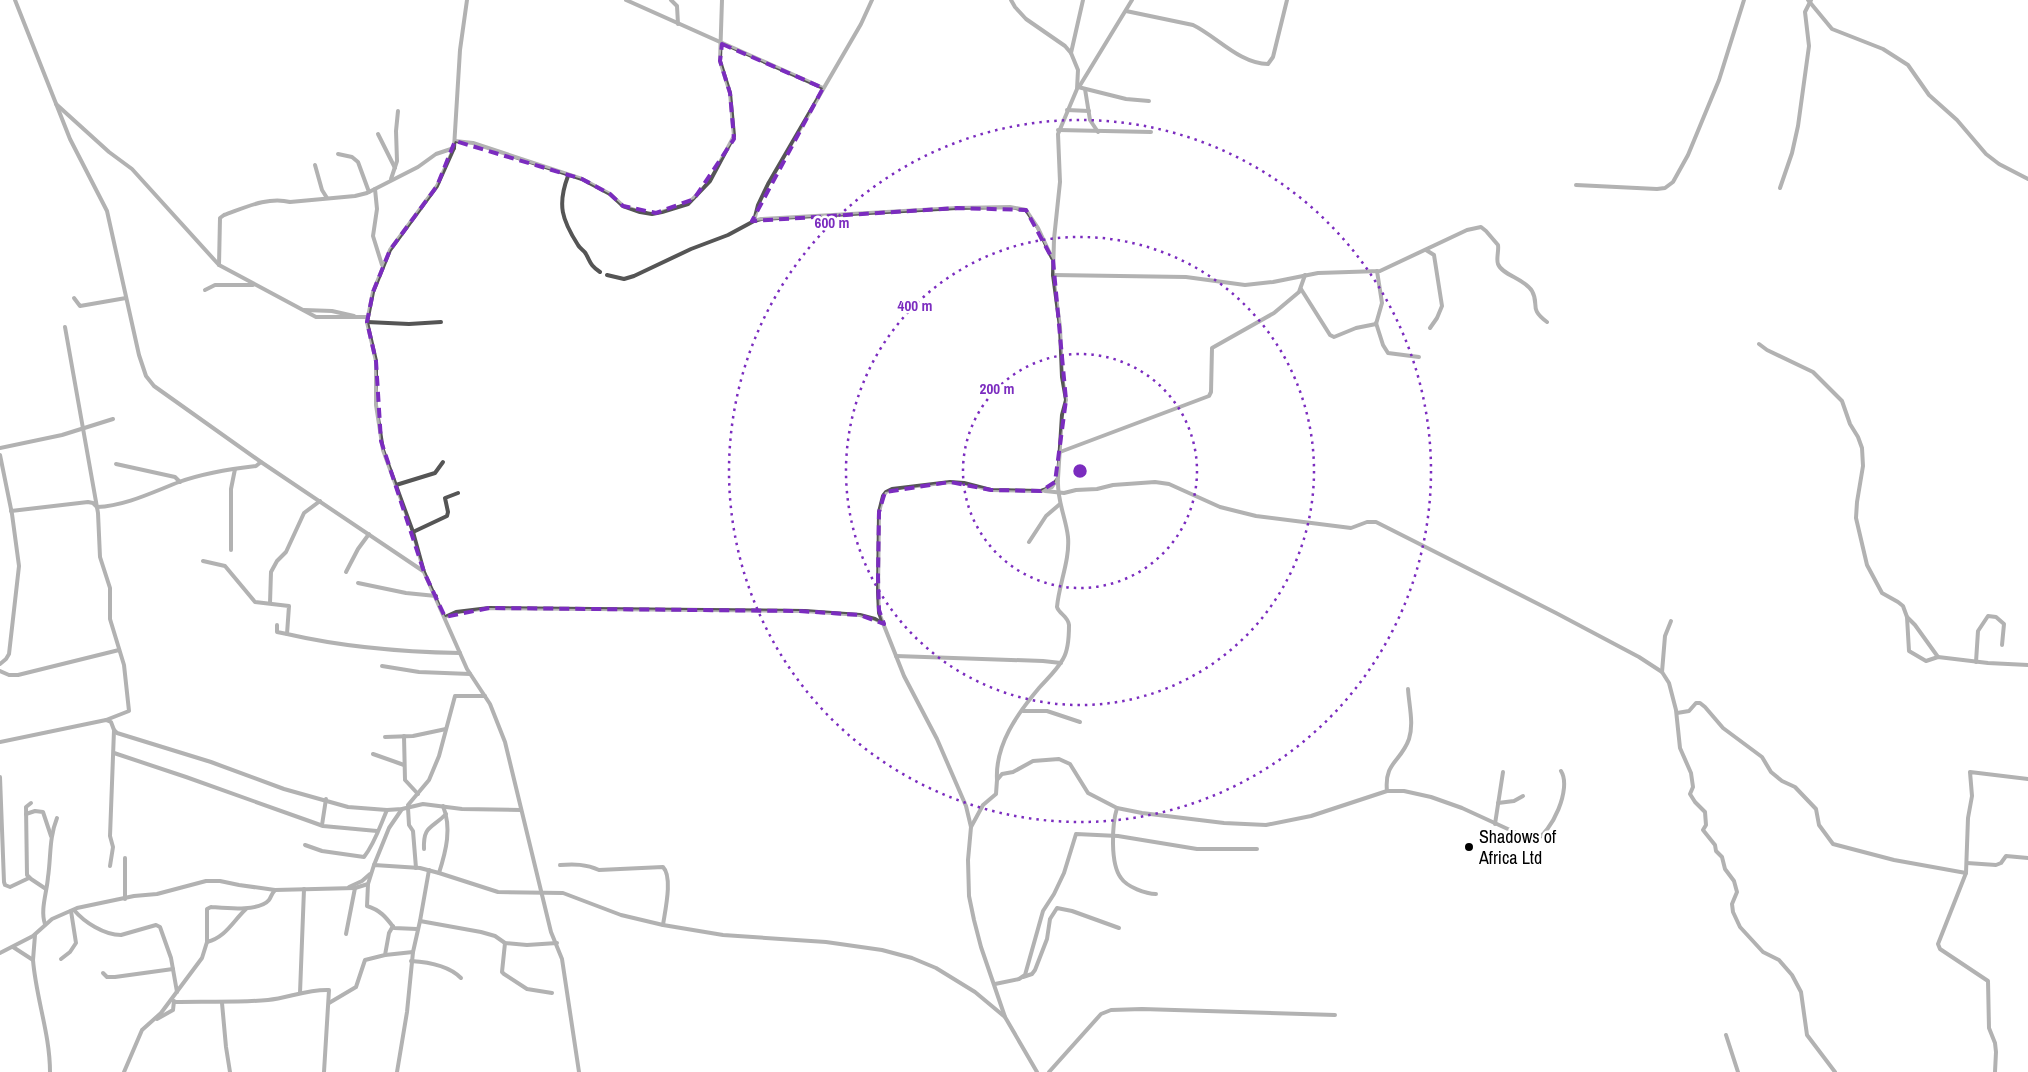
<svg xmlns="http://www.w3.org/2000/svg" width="2028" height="1072" font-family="'Archivo Narrow',sans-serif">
	<rect width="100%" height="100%" fill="#fff"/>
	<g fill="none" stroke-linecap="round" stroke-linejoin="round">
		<g stroke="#555" stroke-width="4">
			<polyline points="15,0 70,139 107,211 139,355 146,376 154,386 261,462 423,571"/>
			<polyline points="467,0 460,50 454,148 437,186 390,250 373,292 367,322 376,361 376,405 383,450 413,532 424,572 467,669 490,704 505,742 551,932 562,959 579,1072"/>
			<polyline points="626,0 823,88"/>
			<polyline points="671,0 677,6 678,24"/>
			<polyline points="1808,0 1832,29 1883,49 1908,65 1929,95 1957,120 1986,154 1999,164 2028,179"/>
			<path d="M1126,11L1193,25C1216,36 1240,64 1268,64L1273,57L1287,0"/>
			<polyline points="1071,53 1083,0"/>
			<polyline points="1078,87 1126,99 1149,101"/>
			<polyline points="1079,87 1132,0"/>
			<polyline points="1085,89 1090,120 1098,132"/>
			<polyline points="56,104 109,152 132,169 219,265 316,317 368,317"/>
			<polyline points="1067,110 1089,111"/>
			<polyline points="1058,130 1151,132"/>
			<polyline points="378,134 395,168"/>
			<polyline points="455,141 473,143 582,179 610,194 623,206 640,212 652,214 662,212 688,204 710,181 734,136 730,93 720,61 722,0"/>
			<polyline points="338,154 352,157 358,162 369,192"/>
			<polyline points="315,165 322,190 327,198"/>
			<path d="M568,176C557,205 562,220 578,245C580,249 584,250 586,254C591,263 590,265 600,272"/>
			<polyline points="391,179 397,161 396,131 398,111"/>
			<polyline points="1576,185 1657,189 1665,188 1673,182 1688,155 1719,80 1744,0"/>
			<polyline points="1780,188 1792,153 1798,126 1809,46 1805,12 1811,0"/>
			<polyline points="375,189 377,209 373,236 382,265"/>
			<polyline points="754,221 758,205 768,184 861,24 872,0"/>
			<polyline points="1426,250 1434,255 1442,306 1437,318 1430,328"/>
			<path d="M219,265L220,218L224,215C244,208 268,196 290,202L355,196L367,193L418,167L436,154L454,148"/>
			<polyline points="607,275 624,279 634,276 691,249 728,235 754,221 761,219 957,208 1010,207 1026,210 1038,228 1052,258"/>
			<path d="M1053,275L1186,277L1245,285L1273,282L1318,273L1380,271L1467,230L1481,227L1486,231L1498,245C1499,251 1496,259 1498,264C1502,275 1525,279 1532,291C1540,305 1528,308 1547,322"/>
			<polyline points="1301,289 1330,335 1334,337 1356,328 1376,324 1382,303 1377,271"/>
			<polyline points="205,290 215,285 253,285"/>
			<polyline points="74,298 80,306 126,298"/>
			<polyline points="304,310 332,311 354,316"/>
			<polyline points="367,322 409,324 441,322"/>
			<polyline points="1376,323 1383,345 1388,353 1419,357"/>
			<polyline points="65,327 98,513 100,557 110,588 110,619 124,665 129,711 106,720"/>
			<polyline points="1759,344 1767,350 1813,372 1842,401 1850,424 1858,437 1862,448 1863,466 1857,502 1856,518 1867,565 1882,593 1898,602 1903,606 1907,617 1909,651 1926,661 1938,657 1988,663 2028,665"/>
			<polyline points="0,448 62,435 113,419"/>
			<polyline points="1060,452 1209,396 1211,392 1212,348 1274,313 1299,292 1305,275"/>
			<polyline points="0,455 12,514 19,566 9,654 6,659 0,664"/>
			<polyline points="116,464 175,477 180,482"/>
			<polyline points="396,485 435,473 443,462"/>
			<polyline points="1045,491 1064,493 1076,490 1097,489 1113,485 1155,482 1169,484 1220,507 1256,516 1351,528 1367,522 1376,522 1556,613 1639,657 1662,672 1669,683 1676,710 1680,748 1691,773 1693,787 1690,794 1695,802 1705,812 1706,825 1703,830 1715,845 1716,851 1722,857 1725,869 1734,881 1737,892 1732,904 1733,912 1740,927 1763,952 1779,960 1792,975 1801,992 1807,1035 1835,1072"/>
			<path d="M11,511L88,502L93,503L97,507C125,506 153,492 179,482C204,473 230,469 256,466L261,462"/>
			<polyline points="413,532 447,516 448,512 445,498 458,493"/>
			<polyline points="1029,542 1046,516 1060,504"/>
			<polyline points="231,550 231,489 235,469"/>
			<path d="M203,561L225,566L255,602L289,606L287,634C343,647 402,652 460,653"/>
			<polyline points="346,572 358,549 369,534"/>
			<polyline points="358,583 406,593 436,596"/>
			<polyline points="270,603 271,572 277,561 286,552 304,513 320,501"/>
			<polyline points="445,617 456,612 489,608 805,611 860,615 875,619 884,624"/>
			<polyline points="1907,617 1915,625 1938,657"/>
			<polyline points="277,625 277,632 287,634"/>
			<polyline points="896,656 1043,661 1061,663"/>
			<polyline points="1976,662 1978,631 1988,616 1996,617 2004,624 2002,645"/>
			<polyline points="382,666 419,672 470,674"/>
			<polyline points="0,671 9,675 18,675 119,650"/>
			<polyline points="1662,672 1665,636 1671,621"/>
			<polyline points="1023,711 1047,711 1080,722"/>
			<polyline points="1677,713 1689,711 1696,703 1700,703 1705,707 1723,728 1762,757 1771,772 1782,781 1795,787 1816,809 1819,825 1833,844 1894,860 1966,873"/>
			<polyline points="404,736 405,780 418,794"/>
			<polyline points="385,737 413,736 446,729"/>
			<polyline points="0,742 106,720 111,722 114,730 117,733 211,762 284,789 348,807 387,810 402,809 423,804 462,809 521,810"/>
			<polyline points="114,753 186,777 312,822 323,826 377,831"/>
			<polyline points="373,754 404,765"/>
			<polyline points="0,777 4,882 5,885 10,887 29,878"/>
			<path d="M997,780C995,745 1017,714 1039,688C1047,679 1057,670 1063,659C1068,651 1069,635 1069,625C1068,616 1059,614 1057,607C1059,584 1070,560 1068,537C1066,518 1057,501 1058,480"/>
			<path d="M1387,791C1384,762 1401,762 1409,739C1414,724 1409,705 1408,689"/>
			<polyline points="31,803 26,807 27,875 31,879 46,889"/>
			<polyline points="1498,803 1514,801 1523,796"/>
			<polyline points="408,805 429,780 439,756 455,696 485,696"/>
			<polyline points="408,808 409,825 413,831 416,868"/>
			<path d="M1117,808C1112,824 1110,864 1121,878C1127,887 1146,894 1156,894"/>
			<polyline points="26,814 35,811 43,812 51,836"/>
			<polyline points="1495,824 1503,772"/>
			<polyline points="322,825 326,799"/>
			<polyline points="971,827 966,806 937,739 904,676 879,613 878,592 879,512 883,496 886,492 892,489 950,482 964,483 991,490 1041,491 1052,487 1058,478 1062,415 1066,400 1062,377 1060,327 1053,275 1054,239 1060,182 1058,134 1077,89 1078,70 1071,53 1065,46 1026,19 1015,7 1011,0"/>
			<path d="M305,845L322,851L364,857C375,843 380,826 387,810"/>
			<path d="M424,849C423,825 432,829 446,814"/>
			<polyline points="125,858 125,899"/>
			<polyline points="1967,863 1996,865 2001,863 2006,856 2028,858"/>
			<polyline points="374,865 389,828 402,809"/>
			<path d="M560,865C574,864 586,864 599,870L663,867C673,877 665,911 663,925"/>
			<polyline points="110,866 113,847 110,836 114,730"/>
			<path d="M439,873C446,851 452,828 443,806"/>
			<path d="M368,884L367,906C380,910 386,917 394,928L417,929"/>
			<polyline points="349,887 362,881 370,874"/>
			<path d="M74,910C84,922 104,935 121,935L156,925L160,927L171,958L177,992"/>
			<polyline points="420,921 481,932 495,936 505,943 527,945 557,943"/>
			<path d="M45,924C40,910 47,892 48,877C51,857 49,838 57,818"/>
			<polyline points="346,934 355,888"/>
			<path d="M207,942C226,937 233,921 246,909"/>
			<polyline points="505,943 502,972 504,974 527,989 552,993"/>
			<path d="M13,947L33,960C36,998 50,1034 50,1072"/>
			<polyline points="0,953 33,936 52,919 77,908 134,896 157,894 206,881 220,881 239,885 275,890 355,888 368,884 374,865 420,868 439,873 498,892 563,893 621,915 663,925 723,935 826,942 882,950 912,958 936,968 975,992 1005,1017"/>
			<polyline points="385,955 413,952"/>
			<polyline points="61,959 70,952 76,943 71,911"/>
			<polyline points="33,960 35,935"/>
			<path d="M411,961C429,962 449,966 461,978"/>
			<polyline points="103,973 107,977 115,977 173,969"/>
			<polyline points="1023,977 1032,974 1035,970 1047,939 1050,919 1057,908 1072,911 1119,928"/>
			<polyline points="995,984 1019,979 1025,975 1043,911 1054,894 1064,873 1076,834 1118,836 1197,849 1257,849"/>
			<polyline points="300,993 304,889"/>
			<path d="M175,1002C206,1001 237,1003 268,1000C288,998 308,989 329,990L324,1072"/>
			<polyline points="222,1003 226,1047 230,1072"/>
			<polyline points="329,1003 356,987 365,960 385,955 389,933 393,926"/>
			<polyline points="157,1019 173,1010 174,1001"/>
			<polyline points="1726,1035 1738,1072"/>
			<path d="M124,1072L142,1030L161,1013L202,958L207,942V909L211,907C225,908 259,912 269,900C271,897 272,893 275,890"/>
			<polyline points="397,1072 407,1012 413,952 420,921 429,870"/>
			<path d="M1037,1072L1005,1017L981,947L974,920L969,896L968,860L971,827L983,805L996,794L997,780L1002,774L1013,772L1033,761L1059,759L1070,764L1088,793L1117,808L1142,813L1224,823L1266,825L1311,816L1387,791H1404L1431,797L1462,808L1534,841C1552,833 1572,788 1561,771"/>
			<polyline points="1049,1072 1101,1014 1111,1010 1142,1009 1335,1015"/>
			<polyline points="1995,1072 1996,1052 1995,1043 1989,1028 1988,981 1940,949 1938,944 1966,873 1968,818 1972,796 1970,772 2028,779"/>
		</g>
	</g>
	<path d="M0 0H2028V1072H0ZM722,44L823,88L752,221L957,208L1026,210L1053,260L1066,400L1055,482L1041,491L991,490L950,482L885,492L879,512L878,577L879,610L884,624L860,615L799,611L489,608L445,617L424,572L381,441L376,361L367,322L373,292L390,250L437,186L455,141L582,179L610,194L623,206L656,213L694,199L734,139L730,93L720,61Z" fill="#fff" fill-opacity=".55" fill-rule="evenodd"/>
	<path fill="none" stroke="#7b2cbf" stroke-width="4" stroke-dasharray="10 6" stroke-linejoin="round" d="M722,44L823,88L752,221L957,208L1026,210L1053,260L1066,400L1055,482L1041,491L991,490L950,482L885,492L879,512L878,577L879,610L884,624L860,615L799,611L489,608L445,617L424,572L381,441L376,361L367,322L373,292L390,250L437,186L455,141L582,179L610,194L623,206L656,213L694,199L734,139L730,93L720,61Z"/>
	<g fill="none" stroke="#7b2cbf" stroke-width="2.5" stroke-dasharray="2.5 5">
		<circle cx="1080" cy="471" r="117"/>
		<circle cx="1080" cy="471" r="234"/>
		<circle cx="1080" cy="471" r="351"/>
	</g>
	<circle fill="#000" stroke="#fff" stroke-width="2" cx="1469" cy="847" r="5"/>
	<g text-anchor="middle" stroke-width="5" stroke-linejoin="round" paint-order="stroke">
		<g font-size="18" fill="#000" stroke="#fff" text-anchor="start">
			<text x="1479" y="843">Shadows of<tspan x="1479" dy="21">Africa Ltd</tspan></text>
		</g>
	</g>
	<circle cx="1080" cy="471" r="8" fill="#7b2cbf" stroke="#fff" stroke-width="2.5"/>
	<g font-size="15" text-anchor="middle" font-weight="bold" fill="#7b2cbf" stroke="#fff" stroke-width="5" stroke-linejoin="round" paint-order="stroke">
		<text x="832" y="228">600 m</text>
		<text x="915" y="311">400 m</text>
		<text x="997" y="394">200 m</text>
	</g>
</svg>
